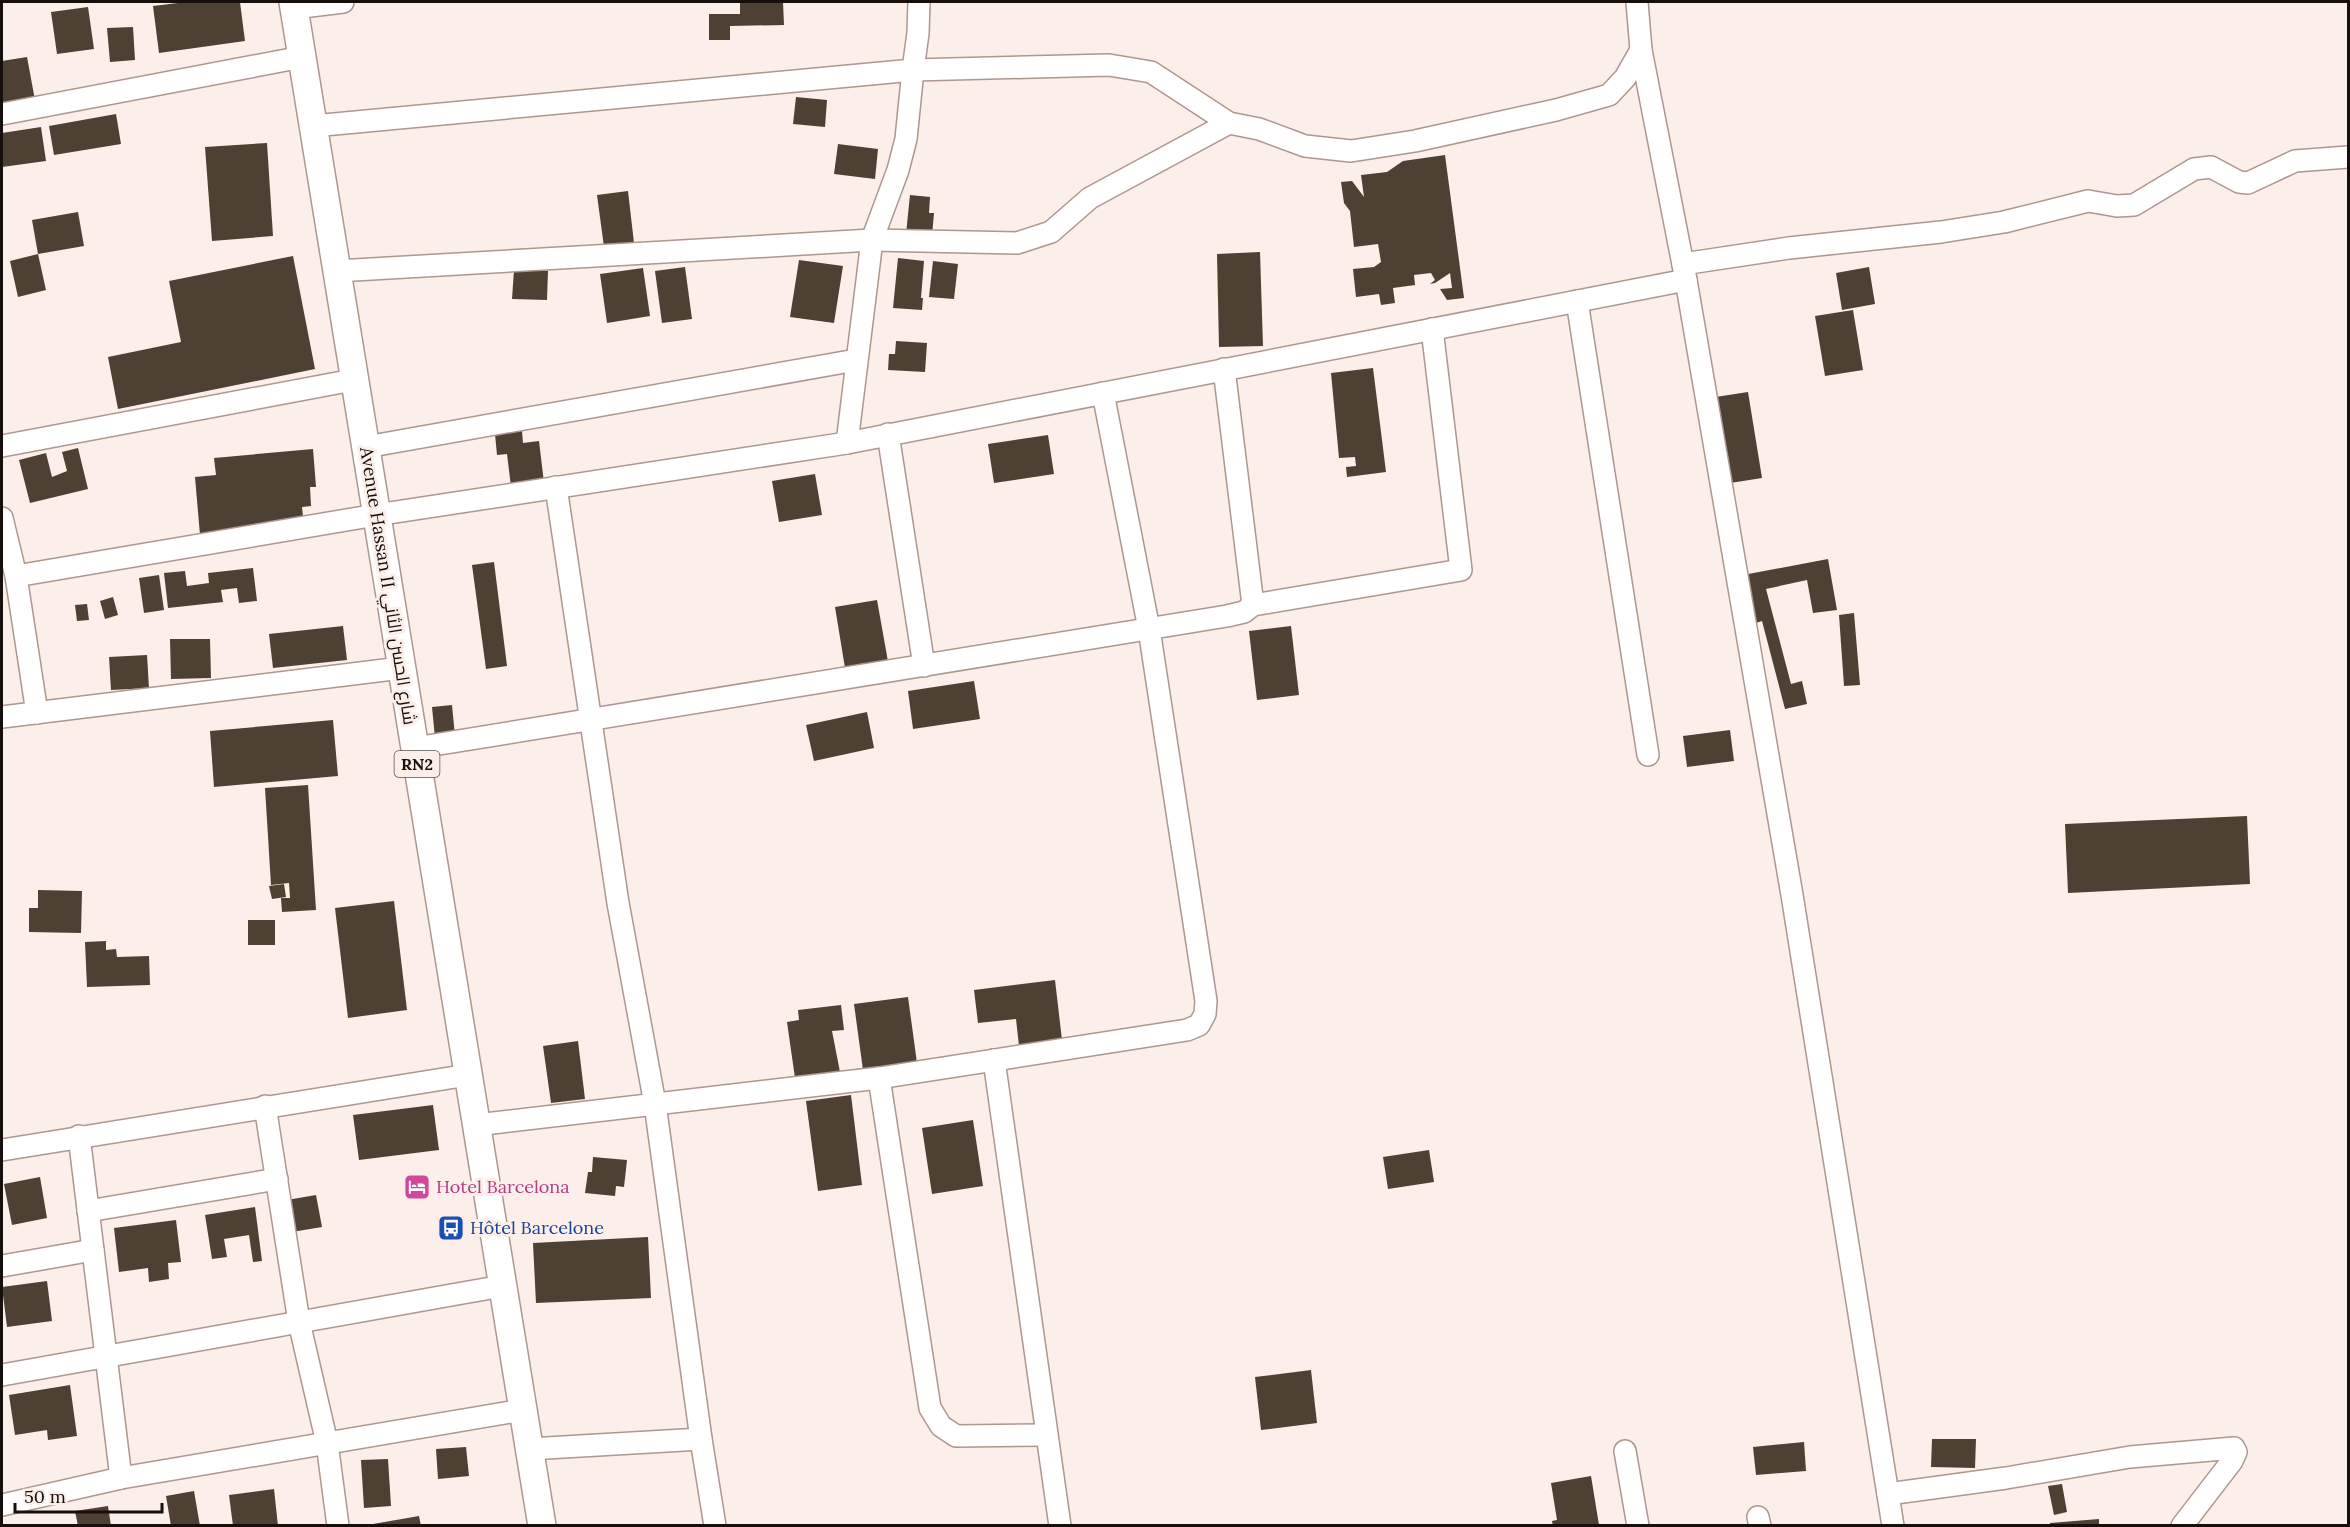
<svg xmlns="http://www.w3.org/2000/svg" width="2350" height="1527" font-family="Lora,Cairo,serif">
	<rect width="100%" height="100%" fill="#fceee8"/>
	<g fill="#4f4034">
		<polygon points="186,2 240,2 245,41 159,53 153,6"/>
		<polygon points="740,2 783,2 784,25 730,26 730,40 709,40 709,14 740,14"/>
		<polygon points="88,7 94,49 57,54 51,12"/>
		<polygon points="133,27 135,60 110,62 107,28"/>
		<polygon points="27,57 35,100 2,106 2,61"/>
		<polygon points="796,97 827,100 825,127 793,124"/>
		<polygon points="116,114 121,144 54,155 49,126"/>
		<polygon points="41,127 46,161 2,167 2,133"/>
		<polygon points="267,143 273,236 212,241 205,147"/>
		<polygon points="838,144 878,149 875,179 834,174"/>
		<polygon points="1445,155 1464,298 1447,300 1440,289 1452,288 1450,273 1435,283 1430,284 1435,280 1431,273 1414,275 1415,285 1393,288 1395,303 1381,305 1379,294 1356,297 1353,269 1374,267 1381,262 1378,244 1354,247 1350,211 1344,203 1341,182 1352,181 1364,197 1361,175 1387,172 1403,161"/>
		<polygon points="628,191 634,243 604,247 597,195"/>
		<polygon points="910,195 930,197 929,213 934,213 932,236 906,234"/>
		<polygon points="78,212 84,246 38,254 32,220"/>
		<polygon points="1260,252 1263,346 1219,347 1217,254"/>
		<polygon points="38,254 46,290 18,297 10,261"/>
		<polygon points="293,256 315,369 118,409 108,357 181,342 169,281"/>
		<polygon points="898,258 924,261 921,298 923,298 922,310 893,308"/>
		<polygon points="799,260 843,266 834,323 790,317"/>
		<polygon points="933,261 958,264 954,299 929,297"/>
		<polygon points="685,267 692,319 662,323 655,271"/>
		<polygon points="1869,267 1875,304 1842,310 1836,273"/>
		<polygon points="643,268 650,316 607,323 600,274"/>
		<polygon points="514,270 548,271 547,300 512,299"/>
		<polygon points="1853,310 1863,370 1825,376 1815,316"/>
		<polygon points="896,341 927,343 925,372 888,370 889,354 895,354"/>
		<polygon points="1373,368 1386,472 1347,477 1346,467 1356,466 1355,457 1339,458 1331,373"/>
		<polygon points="1748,392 1762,478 1724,484 1709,398"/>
		<polygon points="522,431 523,443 539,441 544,483 511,487 507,454 497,455 495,434"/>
		<polygon points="1048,435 1054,474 994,483 988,444"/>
		<polygon points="78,448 88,489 30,503 19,460 46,453 52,477 67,471 62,452"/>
		<polygon points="313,449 316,487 310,487 311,506 302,507 304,526 200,535 195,477 216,475 214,458"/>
		<polygon points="815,474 822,515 779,522 772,481"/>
		<polygon points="1828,559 1837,610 1813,613 1807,580 1766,589 1791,684 1802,681 1807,704 1785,709 1762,621 1756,623 1743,575"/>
		<polygon points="494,562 507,666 486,669 472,565"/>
		<polygon points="253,568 257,601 239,603 237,588 221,590 223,602 168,608 164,573 185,571 187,586 209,583 208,573"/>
		<polygon points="159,575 164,610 144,613 139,578"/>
		<polygon points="113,597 118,615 105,619 100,601"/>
		<polygon points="877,600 889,667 846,674 835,607"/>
		<polygon points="87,604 89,620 77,621 75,605"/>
		<polygon points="1854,613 1860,685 1844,686 1839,615"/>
		<polygon points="343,626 347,660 273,668 269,634"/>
		<polygon points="1291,626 1299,695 1257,700 1249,631"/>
		<polygon points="170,639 210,639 211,678 171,679"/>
		<polygon points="147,655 149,688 111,690 109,657"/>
		<polygon points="974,681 980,719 913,729 908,691"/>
		<polygon points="452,705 455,736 435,738 432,707"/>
		<polygon points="867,712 874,748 814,761 806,725"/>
		<polygon points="333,720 338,776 214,787 210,731"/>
		<polygon points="1730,730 1734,761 1687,767 1683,736"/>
		<polygon points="308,785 316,910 282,912 281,898 290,898 289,883 271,885 265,788"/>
		<polygon points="2247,816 2250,884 2068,893 2065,824"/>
		<polygon points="284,884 286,897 272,899 269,886"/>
		<polygon points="38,890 82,891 81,933 29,932 29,908 38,908"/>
		<polygon points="394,901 407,1010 348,1018 335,908"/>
		<rect x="248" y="920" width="27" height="25"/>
		<polygon points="106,941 106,950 116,949 117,957 149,956 150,985 87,987 85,942"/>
		<polygon points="1055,980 1062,1040 1019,1046 1016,1019 978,1023 974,990"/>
		<polygon points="908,997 917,1063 863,1070 854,1004"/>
		<polygon points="841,1005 844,1030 832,1031 840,1072 795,1078 787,1022 799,1020 798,1010"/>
		<polygon points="578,1041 585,1099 551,1103 543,1046"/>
		<polygon points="851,1095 862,1185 818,1191 806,1101"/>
		<polygon points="433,1105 439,1150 359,1160 353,1115"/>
		<polygon points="973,1120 983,1186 932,1194 922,1128"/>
		<polygon points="1429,1150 1434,1182 1388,1189 1383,1157"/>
		<polygon points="593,1157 627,1160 624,1187 616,1186 615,1196 585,1193 588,1172 592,1172"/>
		<polygon points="40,1177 47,1218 12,1225 4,1184"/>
		<polygon points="316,1195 322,1227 292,1232 287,1200"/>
		<polygon points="255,1207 262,1261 253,1262 249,1235 224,1239 227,1257 212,1259 205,1215"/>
		<polygon points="176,1220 181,1262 168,1263 169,1279 149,1282 148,1268 119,1272 114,1228"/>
		<polygon points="648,1237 651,1298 536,1303 533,1243"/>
		<polygon points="47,1281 52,1321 7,1327 2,1287"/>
		<polygon points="1311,1370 1317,1423 1261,1430 1255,1377"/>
		<polygon points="70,1385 77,1436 48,1440 47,1430 15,1435 9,1395"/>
		<polygon points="1932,1439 1976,1439 1975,1468 1931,1467"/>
		<polygon points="1804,1442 1806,1471 1756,1475 1753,1447"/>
		<polygon points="466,1447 469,1476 438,1479 436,1449"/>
		<polygon points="388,1459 391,1506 364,1508 361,1460"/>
		<polygon points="1591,1476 1599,1525 1553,1526 1552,1521 1557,1520 1551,1483"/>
		<polygon points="2062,1484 2067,1512 2054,1515 2048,1486"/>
		<polygon points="274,1489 278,1526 233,1526 229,1495"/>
		<polygon points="194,1491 200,1526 171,1526 166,1496"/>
		<polygon points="108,1506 111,1526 78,1526 75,1511"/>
		<polygon points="419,1516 421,1526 373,1526 373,1524"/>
		<polygon points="2099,1519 2099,1526 2050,1526 2050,1523"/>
	</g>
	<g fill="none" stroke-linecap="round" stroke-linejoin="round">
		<defs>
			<g id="minor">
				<polyline points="919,2 918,33 913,70 1109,65 1151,72 1229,123 1259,129 1305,146 1351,151 1415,141 1556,110 1609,95 1625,78 1641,50"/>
				<polyline points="1637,2 1641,50 1686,280 1792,895 1893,1526"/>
				<polyline points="294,8 343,2"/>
				<polyline points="2,114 302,57"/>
				<polyline points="313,126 913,70 906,139 898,170 872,240 847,443"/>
				<polyline points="1683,264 1789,248 1941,232 2004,222 2088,201 2117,206 2134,205 2194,169 2211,167 2239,182 2248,183 2295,161 2348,157"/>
				<polyline points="337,271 872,240 1017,243 1051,232 1090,198 1229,123"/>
				<polyline points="1577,301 1648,755"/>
				<polyline points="1224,369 1253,605"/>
				<polyline points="888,434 924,666"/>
				<polyline points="2,446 353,380"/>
				<polyline points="366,447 856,360"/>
				<polyline points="556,487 618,903 655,1104 701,1439 715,1526"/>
				<polyline points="2,518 16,576"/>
				<polyline points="37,713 16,576 376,515 847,443 1686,280"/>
				<polyline points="2,717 401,668"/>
				<polyline points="415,748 1227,616 1244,612 1253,605 1461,570 1432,329"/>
				<polyline points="994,1060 1060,1526"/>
				<polyline points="879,1078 930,1408 941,1426 956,1436 1047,1435"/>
				<polyline points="265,1106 299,1322 327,1443 338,1526"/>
				<polyline points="476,1125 879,1078 1187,1030 1199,1025 1205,1014 1206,1001 1149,629 1103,393"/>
				<polyline points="79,1136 121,1478"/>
				<polyline points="2,1150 468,1075"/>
				<polyline points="88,1211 277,1179"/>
				<polyline points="2,1266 93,1250"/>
				<polyline points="2,1375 502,1286"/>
				<polyline points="529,1449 701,1439"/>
				<polyline points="1625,1451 1638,1526"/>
				<polyline points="1888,1494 2006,1478 2130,1457 2234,1448 2236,1452 2232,1461 2182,1526"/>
				<polyline points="2,1505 121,1478 523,1410"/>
				<polyline points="1758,1517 1760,1526"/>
			</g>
			<polyline id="major" points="293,2 542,1526"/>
		</defs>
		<use href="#minor" stroke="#ad978e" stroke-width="24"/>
		<use href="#major" stroke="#ad978e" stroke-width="30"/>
		<use href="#minor" stroke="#fff" stroke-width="21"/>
		<use href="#major" stroke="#fff" stroke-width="27"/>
	</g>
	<defs>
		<symbol id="hotel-square" viewBox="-11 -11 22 22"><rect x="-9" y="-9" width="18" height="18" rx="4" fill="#d1479c" stroke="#fceee8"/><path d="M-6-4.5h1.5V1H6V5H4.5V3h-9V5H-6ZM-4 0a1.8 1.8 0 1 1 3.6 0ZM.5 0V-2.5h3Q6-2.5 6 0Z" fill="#fff"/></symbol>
		<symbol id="bus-square" viewBox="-11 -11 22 22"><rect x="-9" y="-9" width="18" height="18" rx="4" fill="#1a4fb4" stroke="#fceee8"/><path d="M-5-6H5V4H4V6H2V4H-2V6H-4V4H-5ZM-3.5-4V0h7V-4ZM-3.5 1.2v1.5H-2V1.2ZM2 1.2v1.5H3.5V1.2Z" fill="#fff"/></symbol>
	</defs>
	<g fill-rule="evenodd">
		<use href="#hotel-square" x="402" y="1172" width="30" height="30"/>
		<use href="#bus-square" x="436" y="1213" width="30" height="30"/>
	</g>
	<g text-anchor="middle" stroke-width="6" stroke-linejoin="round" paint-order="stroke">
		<rect fill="#fceee8" stroke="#5c524e" stroke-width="1.5" x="394.5" y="751" width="45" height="26" rx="4.5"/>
		<g font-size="16" font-weight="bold" fill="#170f0c">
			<text x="417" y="770">RN2</text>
		</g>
		<g font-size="18" fill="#170f0c" stroke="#fceee8">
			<text transform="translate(388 586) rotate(81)" y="6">Avenue Hassan II شارع الحسن الثاني</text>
		</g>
		<g font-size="18" fill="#b23c85" stroke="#fceee8" text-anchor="start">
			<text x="436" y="1193">Hotel Barcelona</text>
		</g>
		<g font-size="18" fill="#164399" stroke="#fceee8" text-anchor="start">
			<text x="470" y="1234">Hôtel Barcelone</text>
		</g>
	</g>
	<rect width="2350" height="1527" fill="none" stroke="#170f0c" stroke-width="6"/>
	<path d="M15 1503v9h147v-9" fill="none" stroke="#170f0c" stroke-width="3"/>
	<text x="24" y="1503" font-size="18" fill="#170f0c" stroke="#fceee8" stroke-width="4.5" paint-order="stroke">50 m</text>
</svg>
